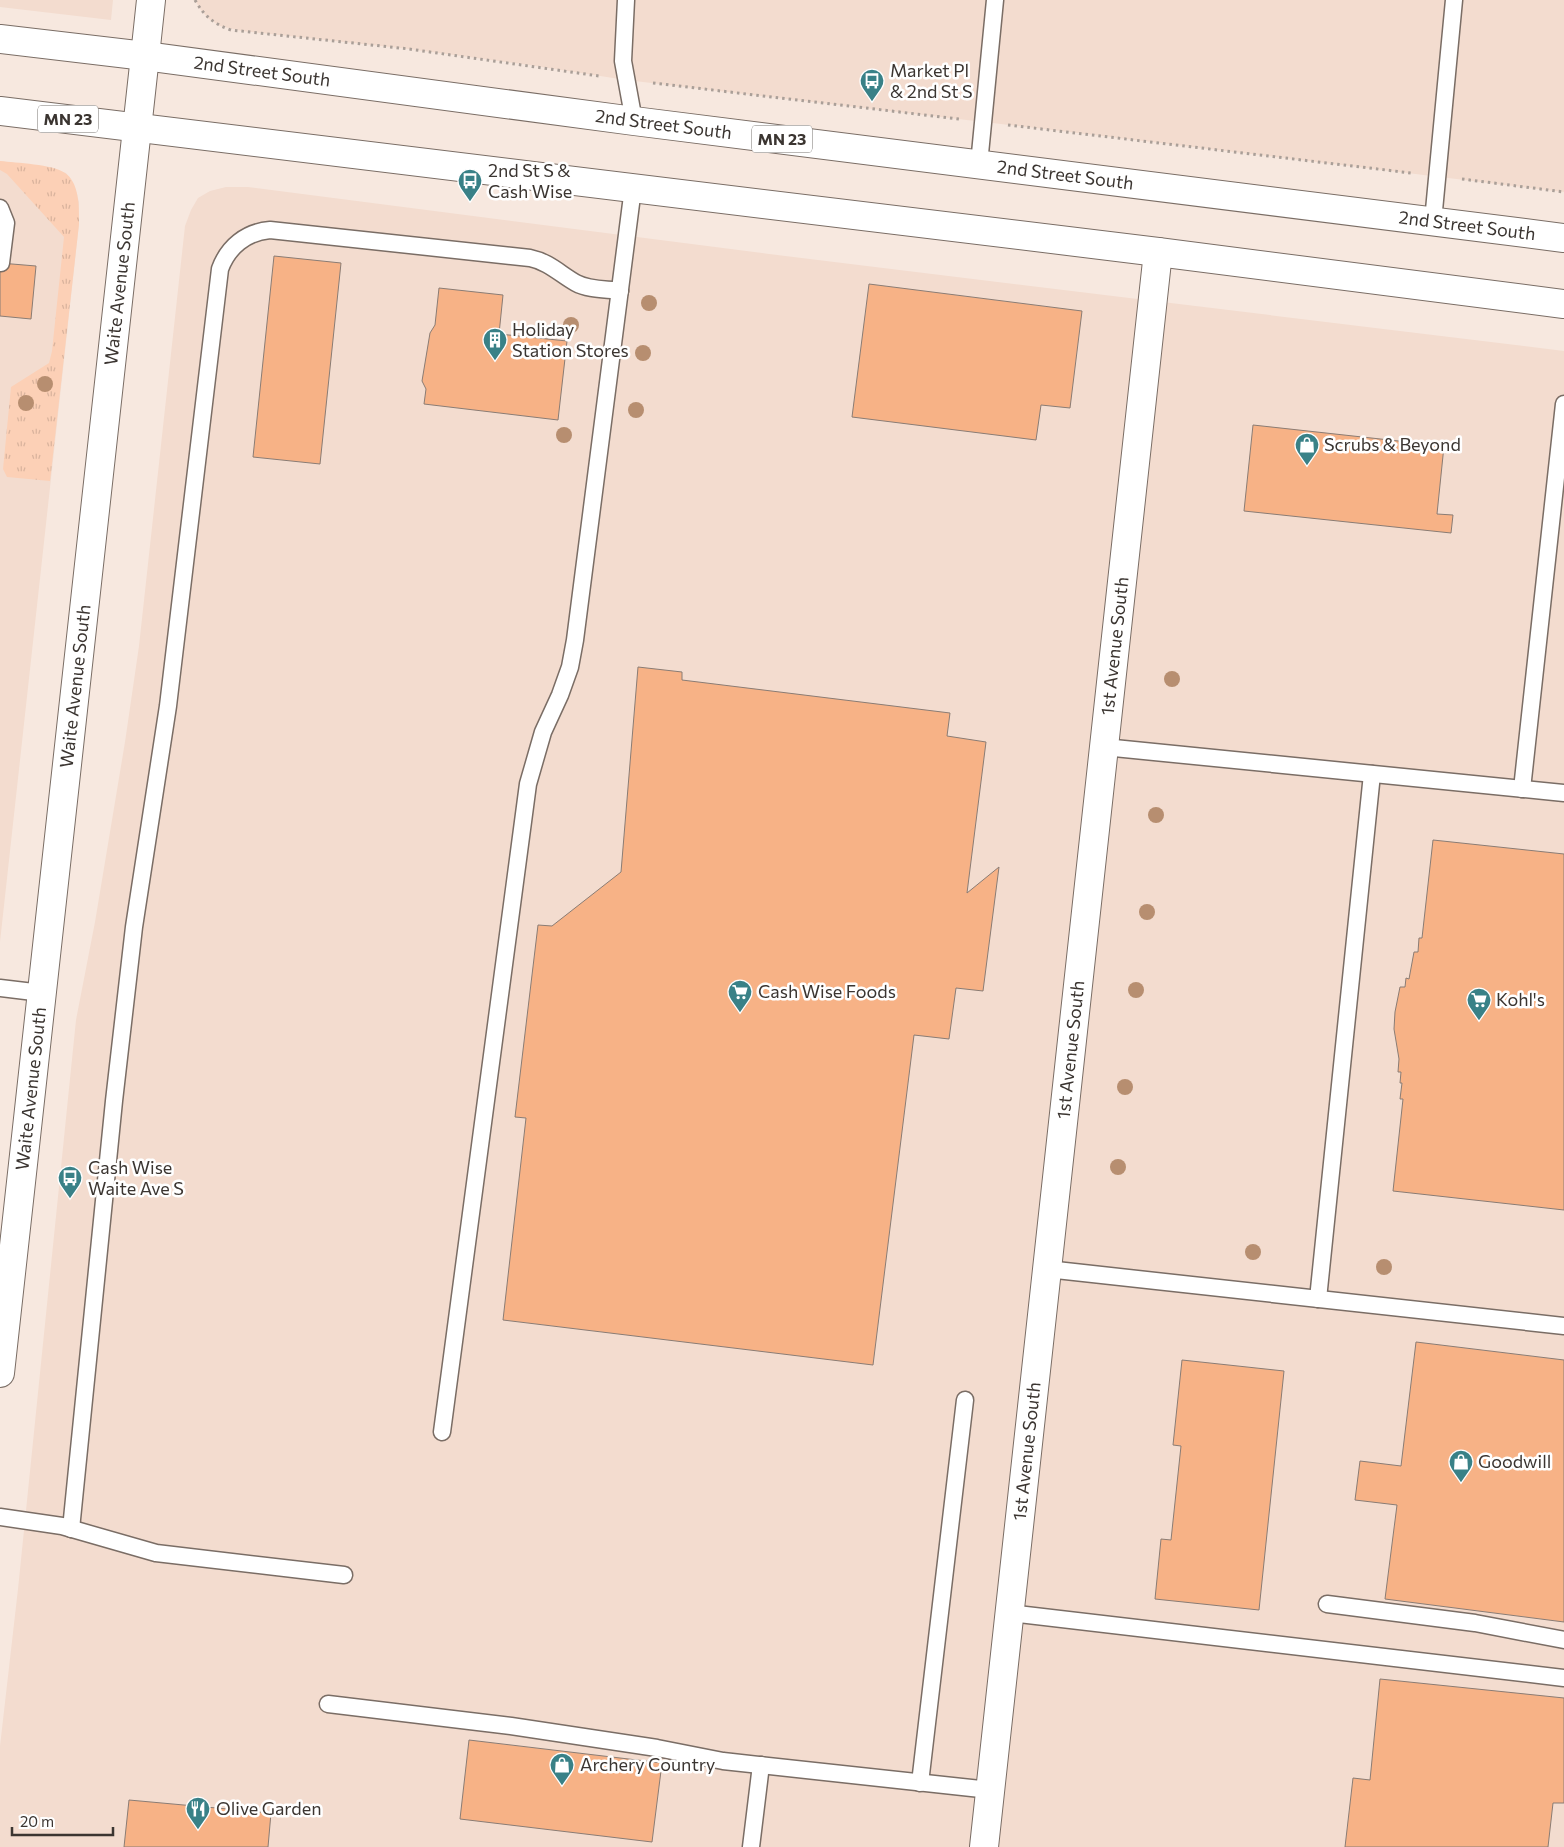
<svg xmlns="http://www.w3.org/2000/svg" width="1564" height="1847" font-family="Commissioner,sans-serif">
	<defs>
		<pattern id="grass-tufts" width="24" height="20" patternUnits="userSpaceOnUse" patternTransform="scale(1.25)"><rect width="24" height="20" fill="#fcd0b6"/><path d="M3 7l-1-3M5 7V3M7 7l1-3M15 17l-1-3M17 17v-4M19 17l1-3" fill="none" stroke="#d9b39d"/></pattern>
	</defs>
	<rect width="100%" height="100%" fill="#f7e8df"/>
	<g fill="#f3dccf">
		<polygon points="0,0 113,0 111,20 0,7"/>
		<polygon points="195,0 1564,0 1564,192 1036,128 626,80 529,65 409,49 242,31 220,26 209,19 200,9"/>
		<polygon points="0,161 47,167 66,173 75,188 79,202 79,224 0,942"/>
		<polygon points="226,187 248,187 769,254 1564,351 1564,1847 0,1847 0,1746 18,1589 76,1020 95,922 125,742 139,646 185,226 191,210 198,198 210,191"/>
	</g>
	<path fill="url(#grass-tufts)" d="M0,161C16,163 53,164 65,173C80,183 79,209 79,224L50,481L7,477L3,469L11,387L49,363L52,351L64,237L7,174L0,170Z"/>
	<g fill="#f7b286" stroke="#8a7c74">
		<polygon points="274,256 341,263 320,464 253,457"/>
		<polygon points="0,263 36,266 31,319 0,316"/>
		<polygon points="869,284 1082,311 1070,408 1041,405 1036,440 852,417"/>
		<polygon points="439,288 503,295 499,334 567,341 558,420 424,404 426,389 422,381 430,333 435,325"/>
		<polygon points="1253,425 1444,446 1437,514 1453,515 1451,533 1244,511"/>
		<polygon points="638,667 682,672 682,680 950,713 947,736 986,742 967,893 999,867 983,991 956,988 949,1039 914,1035 873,1365 503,1320 526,1118 515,1117 538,925 552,926 621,872"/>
		<polygon points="1433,840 1564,854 1564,1210 1393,1191 1403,1099 1400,1099 1402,1083 1400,1083 1401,1072 1398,1072 1399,1059 1394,1029 1395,1012 1400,987 1405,987 1406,978 1409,979 1414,952 1418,952 1419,938 1422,938"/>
		<polygon points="1416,1342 1564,1360 1564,1622 1385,1599 1397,1505 1355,1500 1360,1461 1401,1466"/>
		<polygon points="1182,1360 1284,1371 1259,1610 1155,1599 1161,1539 1171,1540 1181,1446 1173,1445"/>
		<polygon points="1380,1679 1564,1698 1564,1803 1553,1803 1548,1847 1345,1847 1353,1778 1370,1780"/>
		<polygon points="469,1740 662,1763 652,1842 460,1819"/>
		<polygon points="129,1800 271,1813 268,1847 124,1847"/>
	</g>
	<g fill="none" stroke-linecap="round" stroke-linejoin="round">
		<defs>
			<g id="service">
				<polyline points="626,0 623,61 634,121"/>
				<polyline points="979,164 995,0"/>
				<polyline points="0,208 6,223 1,263"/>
				<polyline points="1433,221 1454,0"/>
				<polyline points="1104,747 1564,793"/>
				<polyline points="1522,789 1564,404"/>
				<polyline points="0,988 42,993"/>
				<polyline points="1047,1269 1564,1326"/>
				<polyline points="1318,1299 1372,774"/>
				<polyline points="442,1432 528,784 543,732 560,695 570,667 575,640 633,188"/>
				<polyline points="0,1517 62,1526 156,1553 344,1575"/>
				<path d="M71,1529L114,1101L134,927L168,706L220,269C228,247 246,232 270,230L530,258C549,262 560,274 576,283C589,290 606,289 620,291"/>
				<polyline points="1327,1604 1475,1623 1564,1640"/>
				<polyline points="1010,1613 1564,1678"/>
				<polyline points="328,1704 511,1726 657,1748 723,1761 990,1790"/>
				<polyline points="920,1783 965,1400"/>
				<polyline points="751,1847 761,1765"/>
			</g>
			<g id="minor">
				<polyline points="145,56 151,0"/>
				<path id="s1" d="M984,1847L1158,252"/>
			</g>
			<g id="tertiary">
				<path id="s2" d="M0,1373L145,56"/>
			</g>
			<g id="trunk">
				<path id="s3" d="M0,39L145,56L634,121L1564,238"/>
				<polyline points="0,111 1158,252 1564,304"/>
			</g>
		</defs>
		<use href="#service" stroke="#7a6d65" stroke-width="19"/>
		<use href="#minor" stroke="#7a6d65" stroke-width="30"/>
		<use href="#tertiary" stroke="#7a6d65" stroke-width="30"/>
		<use href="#trunk" stroke="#7a6d65" stroke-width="30"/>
		<g stroke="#aa9f98" stroke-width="3" stroke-dasharray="2.5 4" stroke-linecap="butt">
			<path d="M195,0C204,16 214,24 231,30L409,49L599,76"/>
			<polyline points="653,83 959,119"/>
			<polyline points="1008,125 1411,173"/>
			<polyline points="1462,179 1564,192"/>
		</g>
		<use href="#service" stroke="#fff" stroke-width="16"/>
		<use href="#minor" stroke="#fff" stroke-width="28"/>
		<use href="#tertiary" stroke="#fff" stroke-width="28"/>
		<use href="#trunk" stroke="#fff" stroke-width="28"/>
	</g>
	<g fill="#b78e70">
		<circle cx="649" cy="303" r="8"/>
		<circle cx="571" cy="325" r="8"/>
		<circle cx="643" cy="353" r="8"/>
		<circle cx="45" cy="384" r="8"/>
		<circle cx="26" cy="403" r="8"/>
		<circle cx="636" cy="410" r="8"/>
		<circle cx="564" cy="435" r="8"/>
		<circle cx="1172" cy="679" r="8"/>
		<circle cx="1156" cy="815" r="8"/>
		<circle cx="1147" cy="912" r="8"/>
		<circle cx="1136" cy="990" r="8"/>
		<circle cx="1125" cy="1087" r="8"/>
		<circle cx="1118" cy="1167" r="8"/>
		<circle cx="1253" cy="1252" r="8"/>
		<circle cx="1384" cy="1267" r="8"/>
	</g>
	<defs>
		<symbol id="bus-pin" viewBox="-11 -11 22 30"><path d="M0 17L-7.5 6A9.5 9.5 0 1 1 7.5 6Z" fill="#398187" stroke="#fff"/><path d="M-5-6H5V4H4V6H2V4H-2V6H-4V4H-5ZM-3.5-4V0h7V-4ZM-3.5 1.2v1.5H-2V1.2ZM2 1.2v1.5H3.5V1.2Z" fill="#fff"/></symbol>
		<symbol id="building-pin" viewBox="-11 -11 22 30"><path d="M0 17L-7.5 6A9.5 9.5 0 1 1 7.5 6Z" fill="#398187" stroke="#fff"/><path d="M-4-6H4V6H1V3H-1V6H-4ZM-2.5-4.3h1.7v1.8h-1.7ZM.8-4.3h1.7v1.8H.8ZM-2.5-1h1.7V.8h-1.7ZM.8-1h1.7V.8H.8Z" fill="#fff"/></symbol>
		<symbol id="shop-pin" viewBox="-11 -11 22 30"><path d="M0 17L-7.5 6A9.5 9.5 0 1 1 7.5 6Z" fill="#398187" stroke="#fff"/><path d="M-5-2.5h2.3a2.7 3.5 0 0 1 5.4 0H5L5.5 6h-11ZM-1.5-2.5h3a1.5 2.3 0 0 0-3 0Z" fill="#fff"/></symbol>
		<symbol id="supermarket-pin" viewBox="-11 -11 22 30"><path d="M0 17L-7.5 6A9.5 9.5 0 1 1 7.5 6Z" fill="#398187" stroke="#fff"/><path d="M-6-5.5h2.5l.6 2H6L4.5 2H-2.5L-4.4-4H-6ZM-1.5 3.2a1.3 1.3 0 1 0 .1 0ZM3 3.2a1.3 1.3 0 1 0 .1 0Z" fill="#fff"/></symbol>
		<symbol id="restaurant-pin" viewBox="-11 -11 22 30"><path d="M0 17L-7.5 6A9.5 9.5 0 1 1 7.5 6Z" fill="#398187" stroke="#fff"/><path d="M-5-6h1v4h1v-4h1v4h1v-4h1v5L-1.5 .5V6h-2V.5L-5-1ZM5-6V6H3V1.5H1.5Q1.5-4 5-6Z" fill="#fff"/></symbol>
	</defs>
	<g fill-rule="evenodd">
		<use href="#bus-pin" x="858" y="67" width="28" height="38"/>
		<use href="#bus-pin" x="456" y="167" width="28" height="38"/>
		<use href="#building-pin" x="481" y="326" width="28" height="38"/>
		<use href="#shop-pin" x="1293" y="431" width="28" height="38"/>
		<use href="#supermarket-pin" x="726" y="978" width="28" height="38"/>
		<use href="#supermarket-pin" x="1465" y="986" width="28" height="38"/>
		<use href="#bus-pin" x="56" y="1164" width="28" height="38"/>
		<use href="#shop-pin" x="1447" y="1448" width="28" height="38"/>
		<use href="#shop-pin" x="548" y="1751" width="28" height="38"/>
		<use href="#restaurant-pin" x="184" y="1795" width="28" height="38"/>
	</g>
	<g text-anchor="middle" stroke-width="5" stroke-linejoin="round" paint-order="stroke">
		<g fill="#fff" stroke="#76726f" stroke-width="1">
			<rect x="38" y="105.5" width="60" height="27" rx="4"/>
			<rect x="752" y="125.5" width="60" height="27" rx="4"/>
		</g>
		<g font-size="16" font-weight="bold" fill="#3b3531">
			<text x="68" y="125">MN 23</text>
			<text x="782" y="145">MN 23</text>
		</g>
		<g font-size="18" fill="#3b3531" stroke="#fff">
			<text dy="6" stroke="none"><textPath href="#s3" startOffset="264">2nd Street South</textPath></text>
			<text dy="6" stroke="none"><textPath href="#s3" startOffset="669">2nd Street South</textPath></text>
			<text dy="6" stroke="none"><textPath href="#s3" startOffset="1074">2nd Street South</textPath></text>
			<text dy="6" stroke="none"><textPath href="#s3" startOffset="1479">2nd Street South</textPath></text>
			<text dy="6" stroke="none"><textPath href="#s2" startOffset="1096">Waite Avenue South</textPath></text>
			<text dy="6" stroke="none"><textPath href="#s1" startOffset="1208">1st Avenue South</textPath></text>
			<text dy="6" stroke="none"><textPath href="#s2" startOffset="691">Waite Avenue South</textPath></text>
			<text dy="6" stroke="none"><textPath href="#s1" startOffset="802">1st Avenue South</textPath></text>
			<text dy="6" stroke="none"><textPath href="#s2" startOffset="286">Waite Avenue South</textPath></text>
			<text dy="6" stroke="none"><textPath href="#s1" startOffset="398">1st Avenue South</textPath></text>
		</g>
		<g font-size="18" fill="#3b3531" stroke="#fff" text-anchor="start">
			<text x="890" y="77">Market Pl<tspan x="890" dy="21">&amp; 2nd St S</tspan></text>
			<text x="488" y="177">2nd St S &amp;<tspan x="488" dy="21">Cash Wise</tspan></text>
			<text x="512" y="336">Holiday<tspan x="512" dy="21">Station Stores</tspan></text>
			<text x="1324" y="451">Scrubs &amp; Beyond</text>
			<text x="758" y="998">Cash Wise Foods</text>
			<text x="1496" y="1006">Kohl's</text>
			<text x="88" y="1174">Cash Wise<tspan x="88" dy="21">Waite Ave S</tspan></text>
			<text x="1478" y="1468">Goodwill</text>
			<text x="580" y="1771">Archery Country</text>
			<text x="216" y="1815">Olive Garden</text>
		</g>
	</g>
	<path d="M12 1827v8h101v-8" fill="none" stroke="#3b3531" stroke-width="2.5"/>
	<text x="20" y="1827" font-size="15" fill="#3b3531" stroke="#ffffff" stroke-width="4" paint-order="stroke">20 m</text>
</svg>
